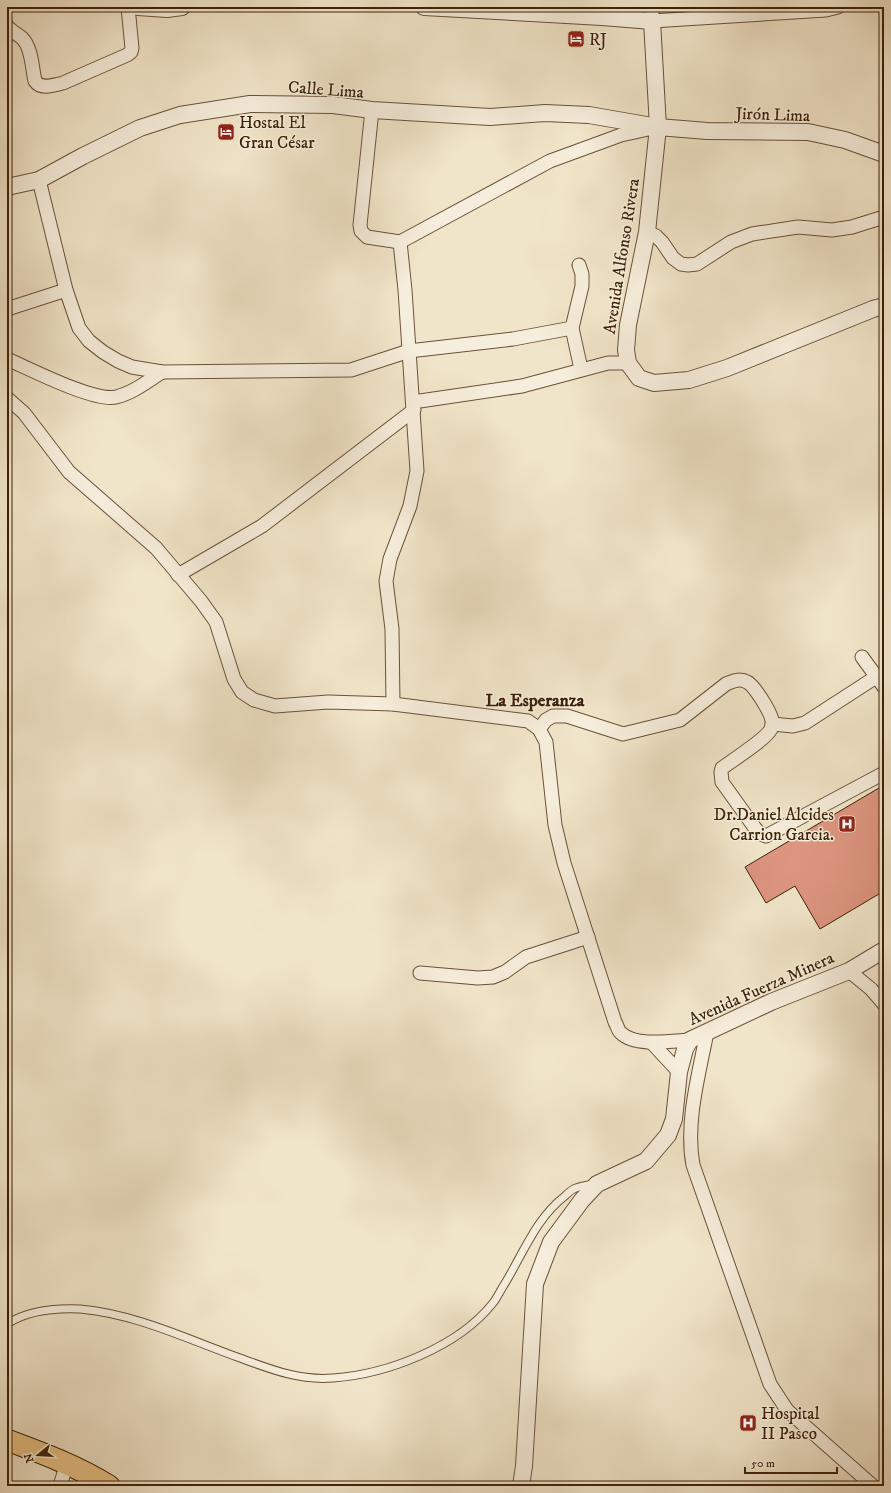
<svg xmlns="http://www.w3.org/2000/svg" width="891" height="1493" font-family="'IM FELL DW Pica',serif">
	<rect width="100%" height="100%" fill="#f1e5c9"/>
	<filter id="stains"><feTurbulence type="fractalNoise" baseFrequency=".005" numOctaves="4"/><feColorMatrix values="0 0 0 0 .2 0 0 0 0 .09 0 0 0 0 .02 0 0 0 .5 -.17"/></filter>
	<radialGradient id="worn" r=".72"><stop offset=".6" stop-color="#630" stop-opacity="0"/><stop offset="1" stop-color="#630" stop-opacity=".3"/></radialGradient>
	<polygon fill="#dd9580" stroke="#3d2008" points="884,785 884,891 820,929 795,886 766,903 745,867"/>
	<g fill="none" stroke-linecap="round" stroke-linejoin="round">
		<defs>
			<path id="service" d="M7,1324C28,1310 55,1308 80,1309C136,1314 187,1339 240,1358C270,1369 300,1381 333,1378C388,1374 458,1347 493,1303C497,1298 500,1291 504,1285C523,1254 536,1218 565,1196C568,1193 572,1189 576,1188C581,1186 588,1185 593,1184"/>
			<g id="minor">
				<polyline points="652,7 652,21 826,10 838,7"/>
				<path d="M7,26C11,31 17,34 22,38C32,48 32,68 35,81C41,90 54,85 63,83L127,55L131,52L132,48L128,7"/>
				<polyline points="372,110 360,225 361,231 367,237 400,242"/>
				<polyline points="39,180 66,290 79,328 89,341 103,352 118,361 132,367 162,372 351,370 409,351 513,339 572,328"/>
				<polyline points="647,232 656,236 662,242 673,258 681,264 688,265 697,264 731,242 752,234 798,227 832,230 852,227 884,217"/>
				<polyline points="579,265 582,274 582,286 572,328 581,369"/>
				<polyline points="7,309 66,290"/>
				<path d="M7,359C30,369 94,402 116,397C133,393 148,381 162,372"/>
				<path d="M7,398L24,413L69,472L156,548L201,601L216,622L234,679L242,692L254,700L275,706L328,702L393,704L528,721L539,729L546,742L555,825L564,863L615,1022C617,1025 618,1031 621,1033C635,1047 672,1041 690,1040"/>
				<polyline points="413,402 522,386 608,363 628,363"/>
				<polyline points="178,575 262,526 414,410"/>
				<polyline points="862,657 884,687"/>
				<polyline points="393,704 392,629 386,581 390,559 410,506 417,471 405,290 400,242 550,161 621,135 653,128"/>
				<polyline points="772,724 793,726 805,723 876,677"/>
				<path d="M539,729L546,720L553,716H567L623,734L680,720L726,684C733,681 740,678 747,682C754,685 770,711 772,720C773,723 772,726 771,729C766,739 733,760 722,768L721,772L722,782L755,828L759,833L766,836L884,773"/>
				<polyline points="849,971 871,989 884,1004"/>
				<polyline points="420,973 478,978 493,977 505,972 526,957 588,937"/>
				<path d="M707,1032C699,1074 685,1123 693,1165L770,1384L787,1410L873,1486"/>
				<polyline points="652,1043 679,1072"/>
				<polyline points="60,1486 67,1463"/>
			</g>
			<g id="tertiary">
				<polyline points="138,7 167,9 182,7"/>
				<polyline points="424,7 602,17 652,21 658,127 647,232 628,325 626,350 628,363 639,378 654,383 689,380 727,368 873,309 884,306"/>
				<polyline points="7,187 39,180 83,156 140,128 180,115 250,104 333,105 372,110 490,117 545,113 589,115 658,127 707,131 808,132 845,140 884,154"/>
				<polyline points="521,1486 524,1466 535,1284 551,1242 582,1200 597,1184 646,1161 668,1135 674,1119 679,1072 685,1049 690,1040 771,1002 849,971 884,950"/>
			</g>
			<path id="primary" d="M7,1440C42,1453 77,1466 109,1486"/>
		</defs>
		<use href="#service" stroke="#6a5138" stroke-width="9"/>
		<use href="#minor" stroke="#6a5138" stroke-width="15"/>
		<use href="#tertiary" stroke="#6a5138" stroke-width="18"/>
		<use href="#primary" stroke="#3d2008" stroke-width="23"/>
		<use href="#service" stroke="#f6eedc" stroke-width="7"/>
		<use href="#minor" stroke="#f6eedc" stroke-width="13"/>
		<use href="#tertiary" stroke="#f6eedc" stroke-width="16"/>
		<use href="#primary" stroke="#e8c284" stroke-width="21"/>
	</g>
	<defs>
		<symbol id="hotel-square" viewBox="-11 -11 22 22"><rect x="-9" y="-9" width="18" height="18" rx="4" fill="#8f2418" stroke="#f6eedc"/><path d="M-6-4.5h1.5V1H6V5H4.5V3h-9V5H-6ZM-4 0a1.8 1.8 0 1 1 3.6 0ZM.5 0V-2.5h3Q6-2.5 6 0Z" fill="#fff"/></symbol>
		<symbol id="hospital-square" viewBox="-11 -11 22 22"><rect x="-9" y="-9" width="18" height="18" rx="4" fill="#8f2418" stroke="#f6eedc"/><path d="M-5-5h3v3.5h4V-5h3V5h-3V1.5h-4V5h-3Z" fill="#fff"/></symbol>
	</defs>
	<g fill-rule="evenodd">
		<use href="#hotel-square" x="566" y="29" width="20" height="20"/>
		<use href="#hotel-square" x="216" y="122" width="20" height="20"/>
		<use href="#hospital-square" x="837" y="814" width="20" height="20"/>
		<use href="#hospital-square" x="738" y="1413" width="20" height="20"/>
	</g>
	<g text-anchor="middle" stroke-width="3" stroke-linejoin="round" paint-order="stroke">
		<g font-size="17" fill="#3d2008" stroke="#f6eedc" text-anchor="start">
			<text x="589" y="45">RJ</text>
			<text x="239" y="128">Hostal El<tspan x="239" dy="20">Gran César</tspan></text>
			<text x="834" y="820" text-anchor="end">Dr.Daniel Alcides<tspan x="834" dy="20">Carrion Garcia.</tspan></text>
			<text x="761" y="1419">Hospital<tspan x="761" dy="20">II Pasco</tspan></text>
		</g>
		<g font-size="17" fill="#3d2008" stroke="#f6eedc">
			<text transform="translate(326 89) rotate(4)" y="6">Calle Lima</text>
			<text transform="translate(773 114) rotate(2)" y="6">Jirón Lima</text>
			<text transform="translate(621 256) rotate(-81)" y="6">Avenida Alfonso Rivera</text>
			<text transform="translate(761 988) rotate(-24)" y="6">Avenida Fuerza Minera</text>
		</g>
		<g font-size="18" font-weight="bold" fill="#3d2008" stroke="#f6eedc">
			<text x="535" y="706">La Esperanza</text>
		</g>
	</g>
	<rect width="891" height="1493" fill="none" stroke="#f1e5c9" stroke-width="24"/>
	<rect x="8" y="8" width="875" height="1477" fill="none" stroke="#3d2008" stroke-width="2"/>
	<rect x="12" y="12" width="867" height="1469" fill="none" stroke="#3d2008"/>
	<g transform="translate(38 1455) rotate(252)" stroke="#f6eedc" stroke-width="3" paint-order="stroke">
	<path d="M0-3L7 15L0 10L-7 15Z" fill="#3d2008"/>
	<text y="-6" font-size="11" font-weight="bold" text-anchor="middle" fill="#3d2008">N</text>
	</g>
	<path d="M745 1467v6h92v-6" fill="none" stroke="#3d2008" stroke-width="2"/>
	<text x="751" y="1467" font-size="12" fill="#3d2008" stroke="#f6eedc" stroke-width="3" paint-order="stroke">50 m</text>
	<rect width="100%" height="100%" filter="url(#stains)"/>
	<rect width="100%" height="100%" fill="url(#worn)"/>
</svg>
